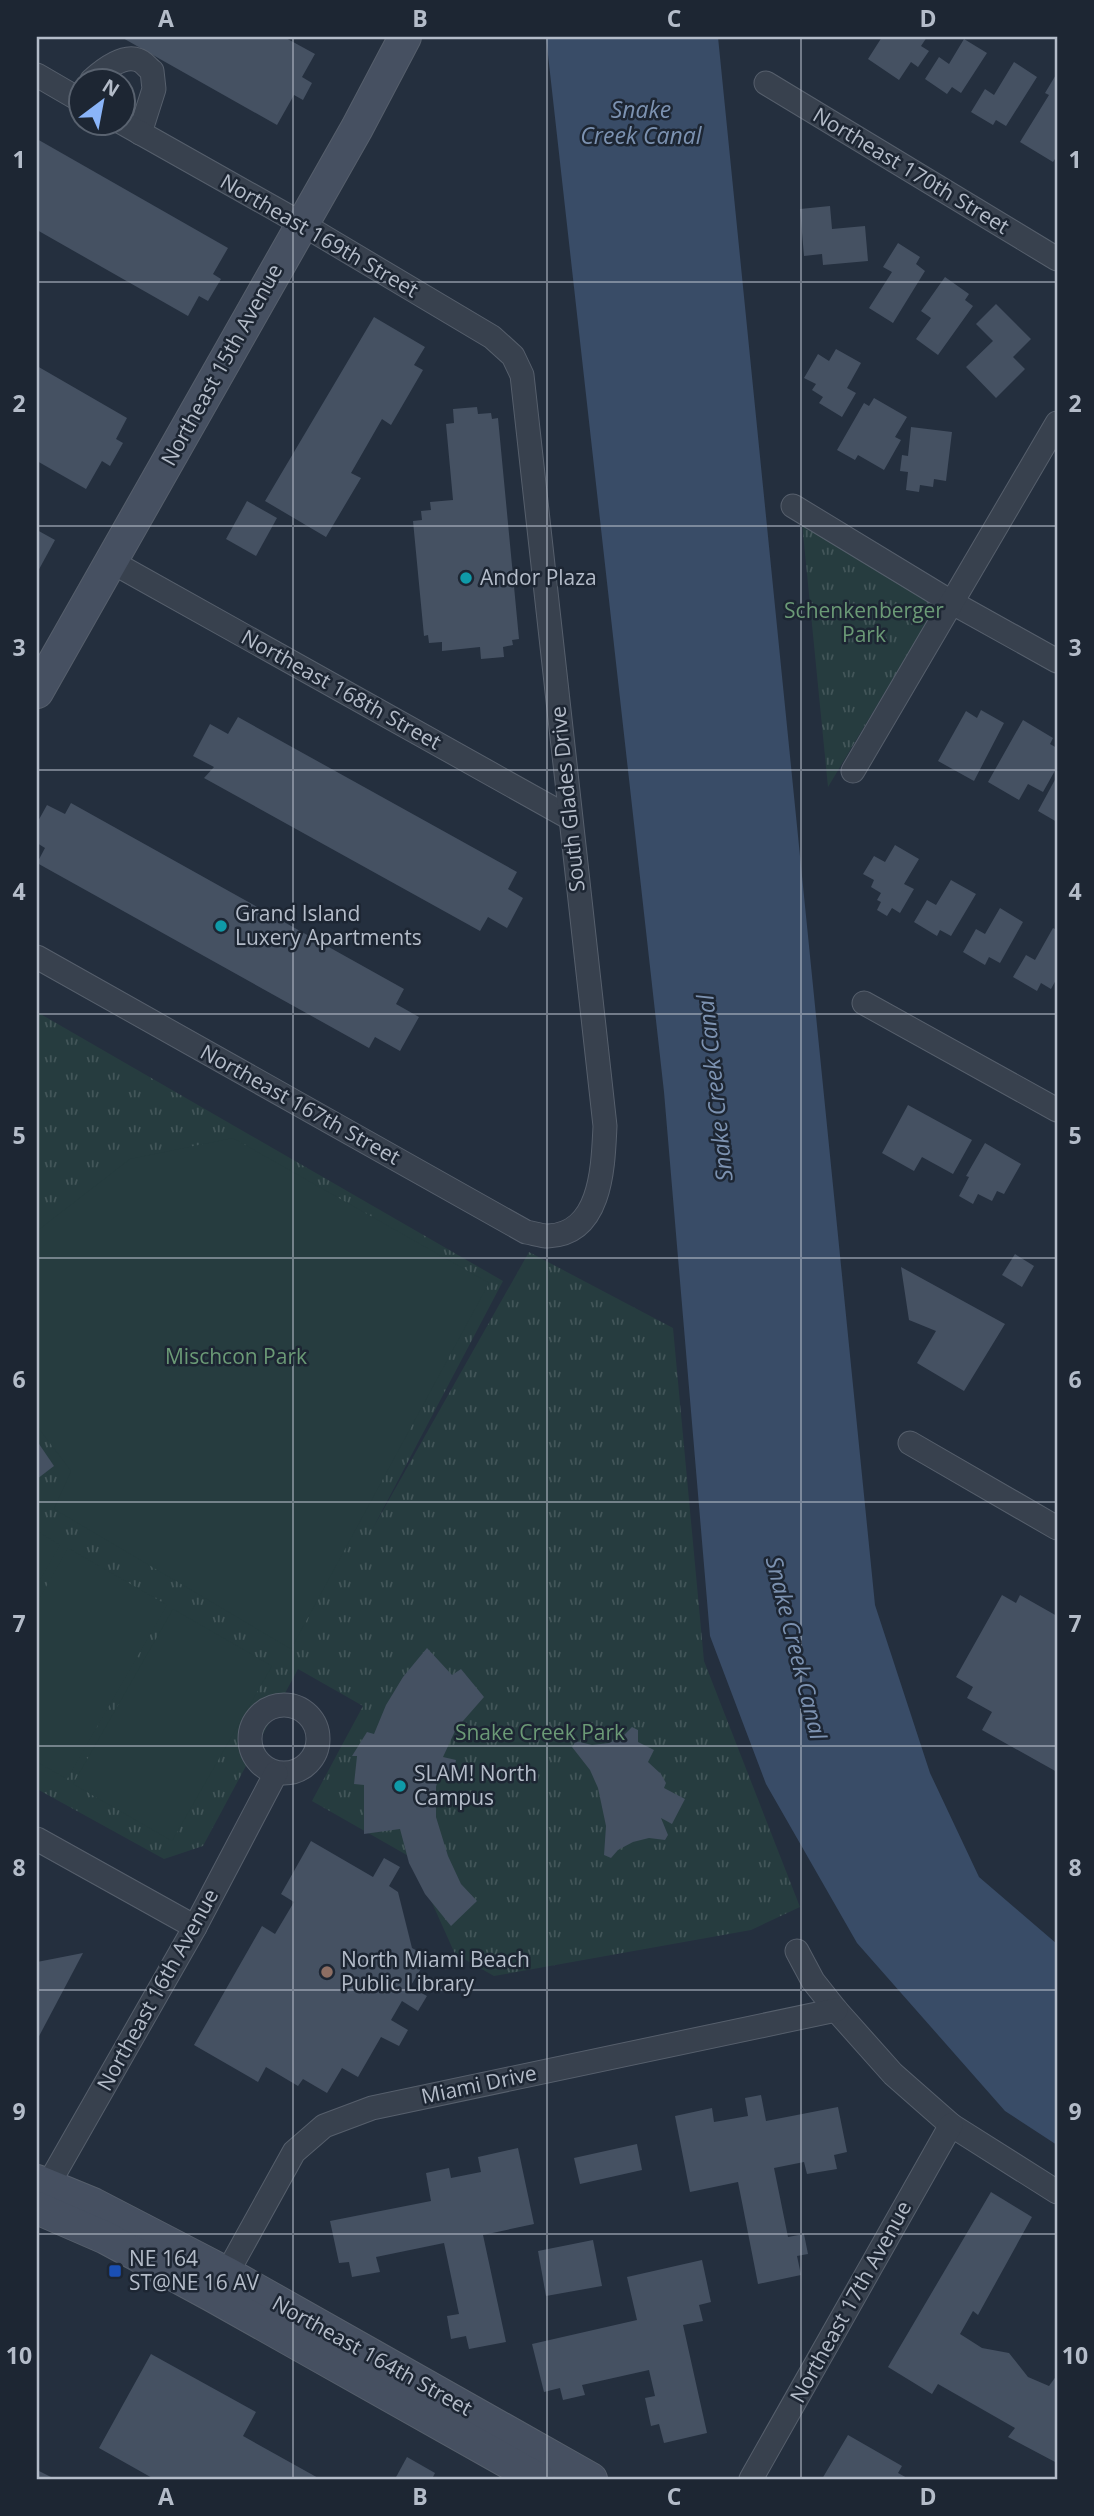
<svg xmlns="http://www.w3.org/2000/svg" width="1094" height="2516" font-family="'Open Sans',sans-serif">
	<defs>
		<pattern id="grass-tufts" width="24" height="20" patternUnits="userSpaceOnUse" patternTransform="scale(1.75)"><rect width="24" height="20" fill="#263c3f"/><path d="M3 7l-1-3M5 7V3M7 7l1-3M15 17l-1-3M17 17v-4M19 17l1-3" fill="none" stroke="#435659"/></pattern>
	</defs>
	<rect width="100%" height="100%" fill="#242f3e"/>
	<g fill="url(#grass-tufts)">
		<polygon points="802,523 937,605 828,787"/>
		<polygon points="37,1012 503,1281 373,1528 529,1252 673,1328 704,1661 800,1907 751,1930 494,1976 455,1954 412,1858 312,1801 363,1706 298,1669 203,1846 164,1859 37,1789"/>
	</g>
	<g fill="#263c3f">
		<polygon points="233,1138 489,1283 291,1649 54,1509 71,1471 37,1426 37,1231 130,1159"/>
		<polygon points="37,1531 60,1545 37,1585"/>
		<polygon points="68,1548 167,1605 67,1779 37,1762 37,1603"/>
		<polygon points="173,1609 272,1666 172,1841 73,1784"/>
	</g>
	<polygon fill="#394c67" points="546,37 718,37 875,1605 930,1773 979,1877 1057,1944 1057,2145 1005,2111 857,1943 766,1784 710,1636 664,1092"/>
	<g fill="#455162">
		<polygon points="121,37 284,37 315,54 302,77 312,83 303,100 294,95 277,125"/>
		<polygon points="882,37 927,37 921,46 929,51 918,67 911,62 899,80 868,59"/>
		<polygon points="964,39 987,53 961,93 952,87 947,94 925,79 939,57 949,64"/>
		<polygon points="1014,62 1037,77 1006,126 996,120 993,125 971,112 985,89 994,95"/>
		<polygon points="1057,73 1057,156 1053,162 1020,142 1049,95 1045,93"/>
		<polygon points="37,139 228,248 213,274 221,279 208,301 199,296 188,316 37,230"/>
		<polygon points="830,206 832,229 865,226 868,261 823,265 822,254 804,256 800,209"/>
		<polygon points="898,243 920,257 916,264 925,271 893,323 869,308 892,272 883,267"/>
		<polygon points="945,277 969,294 965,300 973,306 938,355 916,339 931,318 921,311"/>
		<polygon points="996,304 1031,339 1013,357 1025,369 996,398 966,367 993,341 976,324"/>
		<polygon points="374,317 425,347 414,365 423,370 391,425 382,419 351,473 361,478 326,537 265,501"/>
		<polygon points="836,349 861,363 847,388 856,393 842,417 819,403 823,397 812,390 816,384 804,378 818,354 829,361"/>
		<polygon points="37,366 127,418 116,439 123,443 110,466 102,461 86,489 37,461"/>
		<polygon points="874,398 907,417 895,437 901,440 884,470 858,455 855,460 837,450 864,403 869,406"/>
		<polygon points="477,407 478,414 491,413 492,419 498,418 519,639 512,640 513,645 503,647 504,657 481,659 480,647 442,651 442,642 429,643 428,635 424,636 413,521 422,520 421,511 431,510 430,502 453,500 446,424 454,423 453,409"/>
		<polygon points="911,427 952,432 946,481 934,479 933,487 920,485 919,492 906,490 908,472 900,471 902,455 908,456"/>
		<polygon points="247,501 277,518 256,556 226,539"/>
		<polygon points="37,530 55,540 37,573"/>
		<polygon points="981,710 1004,723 974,781 938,761 966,711 977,718"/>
		<polygon points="238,717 517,872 508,889 523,898 507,928 488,917 480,931 204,778 214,767 193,756 210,724 228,734"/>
		<polygon points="1023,720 1053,738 1050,744 1057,748 1057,767 1043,792 1028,784 1019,800 988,782"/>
		<polygon points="1057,776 1057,822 1038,811"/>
		<polygon points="71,803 404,989 396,1004 419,1017 400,1051 375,1037 369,1048 37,863 45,848 37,843 37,823 47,805 65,814"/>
		<polygon points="895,845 919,859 904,884 914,889 900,913 892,908 887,916 877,910 881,902 877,900 881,893 871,887 874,880 863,874 874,856 885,862"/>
		<polygon points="951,880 976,894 951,936 940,930 937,936 914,922 927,900 936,905"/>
		<polygon points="1000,908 1023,922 1000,963 989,957 985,965 963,952 976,929 985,934"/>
		<polygon points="1053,928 1057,930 1057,978 1051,989 1041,983 1037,991 1013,977 1026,955 1035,960"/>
		<polygon points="908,1105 972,1140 953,1174 922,1157 914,1171 882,1153"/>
		<polygon points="985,1143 1021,1164 1004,1194 997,1191 992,1201 978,1194 973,1204 959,1196 969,1177 966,1176"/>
		<polygon points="1015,1254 1034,1266 1022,1287 1002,1275"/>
		<polygon points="901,1267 1005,1324 964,1391 917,1363 936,1331 909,1320"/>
		<polygon points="37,1441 54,1466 37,1479"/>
		<polygon points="1002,1595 1016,1603 1020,1595 1057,1616 1057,1772 982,1730 992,1712 967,1698 973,1687 956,1677"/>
		<polygon points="427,1648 452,1675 461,1669 484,1697 456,1729 443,1757 456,1760 453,1776 439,1774 436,1787 436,1817 448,1856 461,1884 477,1901 451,1926 425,1894 409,1863 400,1829 364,1834 364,1785 354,1784 357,1756 352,1756 367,1732 374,1734 386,1705 403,1677"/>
		<polygon points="632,1727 638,1730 638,1742 654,1750 648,1762 661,1774 666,1783 664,1788 685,1799 672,1824 661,1818 668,1835 665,1840 649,1838 633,1842 618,1850 611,1858 604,1855 606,1826 598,1788 590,1770 572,1747 576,1741 592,1745 609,1743 623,1736"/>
		<polygon points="311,1841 373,1877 384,1858 400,1867 389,1886 398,1892 412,1948 428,1957 410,1987 427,1996 418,2011 402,2001 391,2020 408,2030 399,2046 381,2037 358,2077 342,2068 327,2093 303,2079 298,2086 266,2067 258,2082 194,2045 262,1926 275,1934 294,1902 281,1894"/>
		<polygon points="83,1953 37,2040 37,1962"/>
		<polygon points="761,2095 766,2121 838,2107 847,2152 834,2155 837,2169 807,2174 804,2162 774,2168 788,2237 804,2234 808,2254 797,2256 801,2275 758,2284 738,2182 690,2192 675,2116 712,2108 714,2122 748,2116 745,2098"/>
		<polygon points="637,2144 642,2170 580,2184 574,2158"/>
		<polygon points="518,2148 534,2224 483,2235 506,2342 469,2349 466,2336 451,2339 447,2316 459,2314 444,2243 376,2257 380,2272 352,2277 349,2262 339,2263 330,2221 431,2201 426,2173 449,2168 451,2178 481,2172 478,2157"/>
		<polygon points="991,2192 1032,2217 978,2315 973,2311 960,2334 982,2348 1009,2353 1028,2377 1049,2386 1057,2375 1057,2463 1008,2437 1015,2428 938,2384 932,2394 888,2367"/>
		<polygon points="593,2240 602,2286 546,2296 538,2251"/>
		<polygon points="702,2260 711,2302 699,2305 703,2321 683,2325 707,2433 664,2443 659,2424 651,2426 645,2398 655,2396 649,2370 582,2385 585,2395 563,2400 560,2388 544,2392 532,2344 637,2320 627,2277"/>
		<polygon points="151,2354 256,2412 243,2436 320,2479 154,2479 99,2448"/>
		<polygon points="848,2435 902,2466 898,2473 909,2479 822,2479"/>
		<polygon points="407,2457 435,2473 432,2479 395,2479"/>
		<polygon points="37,2470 55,2479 37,2479"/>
	</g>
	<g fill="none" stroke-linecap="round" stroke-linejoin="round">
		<defs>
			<g id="street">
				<polyline points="37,75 80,100"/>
				<path d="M92,80C102,71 123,54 138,60C143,61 148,68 152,71L154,89L140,133"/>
				<polyline points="766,83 1057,259"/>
				<polyline points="793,506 951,602 1057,661"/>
				<polyline points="112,562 570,818"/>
				<polyline points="853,771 1057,423"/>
				<path d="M37,957L526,1232C533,1233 541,1236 548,1236C602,1234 603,1166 605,1126L522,375L513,356L492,337L302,224L121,122"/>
				<polyline points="864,1003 1057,1110"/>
				<polyline points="910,1443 1057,1528"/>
				<circle cx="284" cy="1739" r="34"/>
				<polyline points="37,1839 195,1927"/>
				<polyline points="797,1951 813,1981 836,2010 893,2074 951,2125 1057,2192"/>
				<polyline points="40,2199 195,1927 276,1773"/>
				<polyline points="221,2284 294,2152 324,2126 372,2108 836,2010"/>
				<polyline points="751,2479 951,2125"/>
			</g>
			<g id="secondary">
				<polyline points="37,692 357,128 405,37"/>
				<polyline points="37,2181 93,2204 228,2274 591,2479"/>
				<polyline points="37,2208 106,2238 213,2296 538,2479"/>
			</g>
		</defs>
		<use href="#street" stroke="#565f6c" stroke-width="25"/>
		<use href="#secondary" stroke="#565f6c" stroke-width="34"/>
		<use href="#street" stroke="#38414e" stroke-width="23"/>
		<use href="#secondary" stroke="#465061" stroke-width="32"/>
	</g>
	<path fill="none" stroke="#b4bcc9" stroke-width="2" stroke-opacity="0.55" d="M293,37V2479M547,37V2479M801,37V2479M37,282H1057M37,526H1057M37,770H1057M37,1014H1057M37,1258H1057M37,1502H1057M37,1746H1057M37,1990H1057M37,2234H1057"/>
	<g fill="#0f9aa8" stroke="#1d2633" stroke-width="2.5">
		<circle cx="466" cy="578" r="7"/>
		<circle cx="221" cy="926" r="7"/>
		<circle cx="400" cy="1786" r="7"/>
	</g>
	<circle fill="#8d6e63" stroke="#1d2633" stroke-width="2.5" cx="327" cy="1972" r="7"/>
	<rect fill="#1a4fb4" stroke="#1d2633" stroke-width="2.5" x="108" y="2264" width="14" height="14" rx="3.5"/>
	<g text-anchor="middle" stroke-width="5" stroke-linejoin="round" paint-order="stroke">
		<g font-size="21" fill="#b4bcc9" stroke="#1d2633">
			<text transform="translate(911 171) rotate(31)" y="7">Northeast 170th Street</text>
			<text transform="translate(319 236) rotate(30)" y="7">Northeast 169th Street</text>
			<text transform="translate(222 365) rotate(-61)" y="7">Northeast 15th Avenue</text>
			<text transform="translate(341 690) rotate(29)" y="7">Northeast 168th Street</text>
			<text transform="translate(568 799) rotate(-96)" y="7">South Glades Drive</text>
			<text transform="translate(300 1105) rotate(29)" y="7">Northeast 167th Street</text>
			<text transform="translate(158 1990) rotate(-61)" y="7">Northeast 16th Avenue</text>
			<text transform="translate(479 2085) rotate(-12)" y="7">Miami Drive</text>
			<text transform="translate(851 2302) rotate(-61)" y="7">Northeast 17th Avenue</text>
			<text transform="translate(372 2356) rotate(29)" y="7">Northeast 164th Street</text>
		</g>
		<g font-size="21" fill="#b4bcc9" stroke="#1d2633" text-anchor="start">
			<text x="480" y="585">Andor Plaza</text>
			<text x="235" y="921">Grand Island<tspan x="235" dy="24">Luxery Apartments</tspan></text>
			<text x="414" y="1781">SLAM! North<tspan x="414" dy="24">Campus</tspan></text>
			<text x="341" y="1967">North Miami Beach<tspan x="341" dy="24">Public Library</tspan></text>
			<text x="129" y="2266">NE 164<tspan x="129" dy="24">ST@NE 16 AV</tspan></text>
		</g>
		<g font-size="21" fill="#6b9a76" stroke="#1d2633">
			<text x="864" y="618">Schenkenberger<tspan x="864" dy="24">Park</tspan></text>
			<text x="236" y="1364">Mischcon Park</text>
			<text x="540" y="1740">Snake Creek Park</text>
		</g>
		<g font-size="23" font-style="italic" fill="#7c92b1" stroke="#1d2633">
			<text x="641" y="118">Snake<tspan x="641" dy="26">Creek Canal</tspan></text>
			<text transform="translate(715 1088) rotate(-96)" y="8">Snake Creek Canal</text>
			<text transform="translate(796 1648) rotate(76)" y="8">Snake Creek Canal</text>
		</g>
	</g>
	<rect width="1094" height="2516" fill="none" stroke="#1d2633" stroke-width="77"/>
	<g transform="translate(102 102) rotate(32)"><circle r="33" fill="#1d2633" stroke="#59626f" stroke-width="2"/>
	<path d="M0-5L12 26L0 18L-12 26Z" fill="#8ab4f8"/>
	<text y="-10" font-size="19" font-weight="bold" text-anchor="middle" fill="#b4bcc9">N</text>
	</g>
	<rect x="38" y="38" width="1018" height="2440" fill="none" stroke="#b4bcc9" stroke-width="2.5"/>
	<g font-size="23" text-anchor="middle" font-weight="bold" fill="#b4bcc9">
		<text x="166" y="27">A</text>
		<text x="420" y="27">B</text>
		<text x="674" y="27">C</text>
		<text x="928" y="27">D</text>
		<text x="19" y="168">1</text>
		<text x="1075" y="168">1</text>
		<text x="19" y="412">2</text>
		<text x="1075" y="412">2</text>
		<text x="19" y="656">3</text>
		<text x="1075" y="656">3</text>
		<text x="19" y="900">4</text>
		<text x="1075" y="900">4</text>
		<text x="19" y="1144">5</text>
		<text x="1075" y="1144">5</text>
		<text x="19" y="1388">6</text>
		<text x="1075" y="1388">6</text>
		<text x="19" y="1632">7</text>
		<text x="1075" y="1632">7</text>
		<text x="19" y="1876">8</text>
		<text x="1075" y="1876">8</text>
		<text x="19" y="2120">9</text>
		<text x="1075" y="2120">9</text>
		<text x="19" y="2364">10</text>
		<text x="1075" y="2364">10</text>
		<text x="166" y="2505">A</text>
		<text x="420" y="2505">B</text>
		<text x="674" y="2505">C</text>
		<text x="928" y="2505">D</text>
	</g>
</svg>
